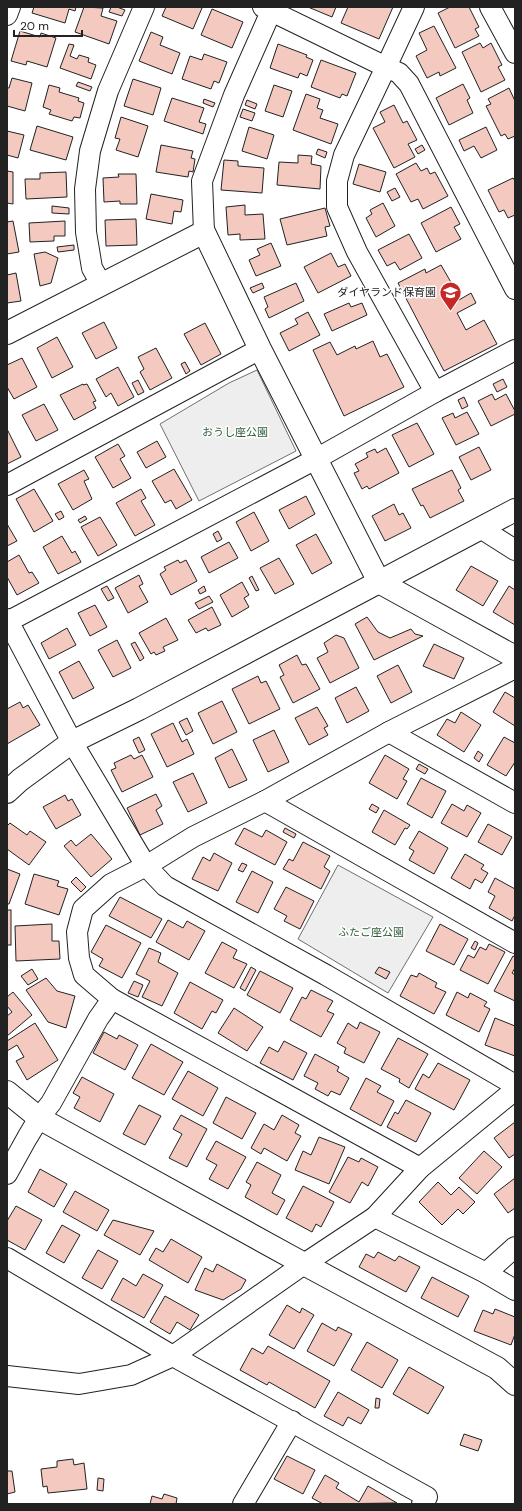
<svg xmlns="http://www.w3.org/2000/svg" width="522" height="1511" font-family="'DM Sans','Noto Sans JP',sans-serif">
	<rect width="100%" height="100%" fill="#fff"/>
	<g fill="#eee" stroke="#6f6f6f">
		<polygon points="257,370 296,451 199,501 160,424 229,383"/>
		<polygon points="338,865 433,917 388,993 298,939"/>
	</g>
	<g fill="#f3c9c0" stroke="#222">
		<polygon points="34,7 76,7 75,11 69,9 65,23 32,13"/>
		<polygon points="84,7 103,8 101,16 117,21 109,44 75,32"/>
		<polygon points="111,7 117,7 125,10 122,16 109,12"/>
		<polygon points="166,7 199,7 202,8 193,29 162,16"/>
		<polygon points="308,7 336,7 332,17"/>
		<polygon points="348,7 393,7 379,39 341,23"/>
		<polygon points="450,7 469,7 479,27 475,29 479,36 455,48 438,13"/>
		<polygon points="212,9 243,22 232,48 201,35"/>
		<polygon points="434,26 456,68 440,76 439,72 427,78 416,56 427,50 419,33"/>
		<polygon points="20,31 40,37 41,33 56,38 47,67 27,61 26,65 11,61"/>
		<polygon points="151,32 163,37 160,45 180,53 172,74 139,61"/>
		<polygon points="480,43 483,48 491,43 502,65 498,67 505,80 481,92 462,52"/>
		<polygon points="69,44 74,45 70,56 77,59 79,55 89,58 88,62 96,65 91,79 60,68"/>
		<polygon points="278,44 307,55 306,57 313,60 307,76 300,73 298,78 270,68"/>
		<polygon points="204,54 227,62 219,83 214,81 211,89 182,79 190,56 202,60"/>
		<polygon points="321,60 356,73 347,96 342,94 340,98 311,87"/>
		<polygon points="12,78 32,83 25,111 7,106 7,88 9,88"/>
		<polygon points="133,79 161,88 153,115 124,106"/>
		<polygon points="78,82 92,87 90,91 76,86"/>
		<polygon points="463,84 470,98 467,100 473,113 449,125 436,98"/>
		<polygon points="49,85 60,88 59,92 79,98 78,101 84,103 80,118 74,117 72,121 49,114 51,110 43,107"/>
		<polygon points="274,85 292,91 283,117 265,111"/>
		<polygon points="509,88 515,101 515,136 508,139 505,134 501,136 486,106 491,104 488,99"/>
		<polygon points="306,94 320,99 317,108 323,110 320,118 338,124 331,144 293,130"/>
		<polygon points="172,98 204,108 199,122 206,124 203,134 164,121"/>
		<polygon points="204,99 215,103 213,107 203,103"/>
		<polygon points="247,100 257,104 255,109 245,105"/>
		<polygon points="394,105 403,123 407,121 417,140 408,144 415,157 394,168 373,128 385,122 380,112"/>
		<polygon points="243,109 255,113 252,121 240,117"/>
		<polygon points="121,117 148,126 138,157 116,150 120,139 115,138"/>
		<polygon points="37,126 73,137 66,160 30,150"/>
		<polygon points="249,127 274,135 267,159 242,151"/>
		<polygon points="486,127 497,150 481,158 474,146 464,151 459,140"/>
		<polygon points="7,131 24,135 18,158 7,155"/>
		<polygon points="161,145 193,151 191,158 195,159 193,172 189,171 188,177 156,172"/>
		<polygon points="422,145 425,150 418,154 415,149"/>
		<polygon points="318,149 327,152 325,158 316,154"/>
		<polygon points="298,155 312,156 311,164 321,166 320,189 277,185 279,162 298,163"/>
		<polygon points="224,160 238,161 238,166 264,168 262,193 221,190"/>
		<polygon points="416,163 421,171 427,168 430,174 435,172 448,196 423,209 418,199 411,202 396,174"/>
		<polygon points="359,164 386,172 380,192 353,184"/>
		<polygon points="7,171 13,172 13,204 7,203"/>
		<polygon points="66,172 67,197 26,199 25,179 40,179 40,173"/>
		<polygon points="118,174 136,174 137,204 120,204 120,201 104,202 103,178 119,177"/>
		<polygon points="513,178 515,181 515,215 508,218 504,210 499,212 488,190"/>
		<polygon points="395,188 400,197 392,201 387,192"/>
		<polygon points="151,194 183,200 181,212 174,211 172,224 146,219"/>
		<polygon points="383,203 395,226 376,237 366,218 372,214 370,210"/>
		<polygon points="245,205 245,215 263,214 265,239 240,240 240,234 228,235 226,207"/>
		<polygon points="52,206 69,208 69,214 52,213"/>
		<polygon points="451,207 460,224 454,227 461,239 436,252 421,223"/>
		<polygon points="325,208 330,226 325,227 327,236 287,245 280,219"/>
		<polygon points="136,219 137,245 106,246 105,220"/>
		<polygon points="13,221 19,252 7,254 7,222"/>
		<polygon points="65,221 65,236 54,236 54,241 30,242 29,223"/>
		<polygon points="409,234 422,258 400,270 395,262 387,266 378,250"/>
		<polygon points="271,243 281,266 256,276 249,260 260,255 257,249"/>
		<polygon points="74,245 74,250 58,252 57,247"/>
		<polygon points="45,252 58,258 51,283 40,286 34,254"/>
		<polygon points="331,253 338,267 345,264 351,276 318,293 304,267"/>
		<polygon points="441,265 452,284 443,288 452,304 471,293 476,303 457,313 466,330 484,320 497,344 444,371 398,283 425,269 426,273"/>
		<polygon points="16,273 21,301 7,303 7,275"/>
		<polygon points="262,283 264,288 253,293 250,288"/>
		<polygon points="296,283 304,301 269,318 265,309 268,307 264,297"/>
		<polygon points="349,303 351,307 362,303 367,315 332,331 324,314"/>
		<polygon points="308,312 320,335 289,351 280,333 298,324 295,319"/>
		<polygon points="104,322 117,348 96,359 82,333"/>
		<polygon points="205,323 221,354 201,365 184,334"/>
		<polygon points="57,337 73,367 52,378 37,348"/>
		<polygon points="373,341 380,357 387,354 404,387 344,416 313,350 330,342 337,355 355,346 356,349"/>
		<polygon points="156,348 172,378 150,390 140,372 144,369 138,357"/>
		<polygon points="22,358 37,387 14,399 7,387 7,365"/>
		<polygon points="185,362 190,371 186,374 181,364"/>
		<polygon points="118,367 134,397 118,406 111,393 106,397 96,379"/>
		<polygon points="503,379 507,387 497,392 493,384"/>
		<polygon points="138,380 144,392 138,395 132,383"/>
		<polygon points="83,384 83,385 87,384 96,401 93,402 96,408 74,420 60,395"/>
		<polygon points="492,394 495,400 506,394 515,411 515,414 491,426 478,401"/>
		<polygon points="464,397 468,406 462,409 458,400"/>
		<polygon points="44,404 58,430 36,441 22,415"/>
		<polygon points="467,412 479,434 456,445 442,418 453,413 455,418"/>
		<polygon points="417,423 434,454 409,467 392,435"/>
		<polygon points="7,429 21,457 7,464"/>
		<polygon points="157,441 166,457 146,468 137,452"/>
		<polygon points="118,444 125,456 120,459 131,478 113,488 95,457"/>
		<polygon points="479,447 491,470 471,480 459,457"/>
		<polygon points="386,448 399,473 369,489 367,486 362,489 354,473 359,471 355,464 368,457 366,453 375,449 377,453"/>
		<polygon points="174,469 192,500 176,509 171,500 165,503 152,481"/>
		<polygon points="84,470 89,479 84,481 92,499 73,510 58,484"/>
		<polygon points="452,470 461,488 458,490 464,501 430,518 423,505 421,506 412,489"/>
		<polygon points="34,489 53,521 34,532 16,499"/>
		<polygon points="141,489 146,498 141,501 155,525 135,536 116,503"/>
		<polygon points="306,496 315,514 289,529 279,510"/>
		<polygon points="394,504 399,515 403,513 411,528 385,541 372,516"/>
		<polygon points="61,511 64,517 59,520 55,514"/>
		<polygon points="254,512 269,541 251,551 236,522"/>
		<polygon points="85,516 87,519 80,523 78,520"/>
		<polygon points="100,517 117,545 98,556 81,527"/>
		<polygon points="7,524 17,541 7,546"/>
		<polygon points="218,531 222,539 217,542 213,534"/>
		<polygon points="316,534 332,563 312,574 296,545"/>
		<polygon points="62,536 72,553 75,551 81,562 58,574 43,547"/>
		<polygon points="229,542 238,558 209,573 201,557"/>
		<polygon points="19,555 29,573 32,572 39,583 17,595 7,577 7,562"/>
		<polygon points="279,558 294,584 275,594 260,568"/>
		<polygon points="178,560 180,563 186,560 197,581 171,595 160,574 166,570 164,567"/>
		<polygon points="471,566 498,581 483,606 456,590"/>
		<polygon points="139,575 143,584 139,586 148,602 128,613 115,588"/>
		<polygon points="252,576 259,590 256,591 249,578"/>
		<polygon points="242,582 249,595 244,598 249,607 232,617 220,595"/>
		<polygon points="107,586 114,598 108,601 101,589"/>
		<polygon points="204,586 206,591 200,594 198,590"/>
		<polygon points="509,586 515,590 515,625 493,612"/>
		<polygon points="209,596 213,602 199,609 195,603"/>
		<polygon points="95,605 107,627 90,636 78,613"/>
		<polygon points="212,607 221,625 208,631 206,628 196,633 188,620"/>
		<polygon points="367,617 378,632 390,638 411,629 415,634 423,636 374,660 355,624"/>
		<polygon points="166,618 178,640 163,647 165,651 156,655 154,652 151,654 139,633"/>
		<polygon points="67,628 76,645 49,659 41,643"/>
		<polygon points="336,635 344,638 359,668 330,683 317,658 328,652 324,643"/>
		<polygon points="117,640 131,668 113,677 98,650"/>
		<polygon points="135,642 144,658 140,661 131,644"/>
		<polygon points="434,644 464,658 454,679 423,666"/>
		<polygon points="297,655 302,665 306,664 320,689 293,703 280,677 284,675 279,665"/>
		<polygon points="79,661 94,688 73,699 59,672"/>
		<polygon points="398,665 412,692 391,703 377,676"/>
		<polygon points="258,676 261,683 266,681 280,709 249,724 232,689"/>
		<polygon points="356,687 369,711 347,723 335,698"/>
		<polygon points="505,692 515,698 515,726 493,712"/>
		<polygon points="222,701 237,732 213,744 198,713"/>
		<polygon points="20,702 23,708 28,705 40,725 7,744 7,709"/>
		<polygon points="317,707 328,726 324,728 328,735 309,745 295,718"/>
		<polygon points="461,712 481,725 464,752 437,735 447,719 455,723"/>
		<polygon points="187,718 193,731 186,735 179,722"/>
		<polygon points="173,723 182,742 187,739 194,754 167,767 151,734"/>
		<polygon points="274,730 289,762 268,772 253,740"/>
		<polygon points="139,737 145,750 139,753 133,740"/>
		<polygon points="504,737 515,743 515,762 506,776 487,765"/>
		<polygon points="232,749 247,780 229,788 215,758"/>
		<polygon points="478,751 483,755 479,762 474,758"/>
		<polygon points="131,755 134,759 142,755 153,777 122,792 111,770 116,768 114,763"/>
		<polygon points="385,755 409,769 403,779 407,781 397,799 369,783"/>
		<polygon points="419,764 428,769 425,774 416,769"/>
		<polygon points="193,773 207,803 188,812 173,782"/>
		<polygon points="421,778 446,791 432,818 407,804"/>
		<polygon points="156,794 162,806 156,810 163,824 140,835 127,808"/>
		<polygon points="65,795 68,801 72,799 81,815 56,829 43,807"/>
		<polygon points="372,804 379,808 376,813 369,809"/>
		<polygon points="452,804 464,811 467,805 481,813 467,837 441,823"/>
		<polygon points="384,810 410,825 407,829 405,828 395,845 372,832"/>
		<polygon points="10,823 27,835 30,831 46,842 29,865 7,849 7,826"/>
		<polygon points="488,824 512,837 502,855 478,842"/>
		<polygon points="244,828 262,837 266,830 287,842 275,865 235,844"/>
		<polygon points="285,828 296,834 294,838 283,832"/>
		<polygon points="419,831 448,848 434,874 409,860 414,851 409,848"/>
		<polygon points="91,834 112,859 91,877 64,846 71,840 76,846"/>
		<polygon points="303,842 330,856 324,867 330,871 321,889 283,869 289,859 293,861"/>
		<polygon points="214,853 232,863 218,891 192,879 203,857 210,861"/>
		<polygon points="465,854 484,865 481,869 488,873 482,883 475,879 470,889 451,878"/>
		<polygon points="242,863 247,865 243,872 238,870"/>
		<polygon points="7,869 20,874 9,904 7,904"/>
		<polygon points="252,871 273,882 258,913 236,902"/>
		<polygon points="34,874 59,881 57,886 68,889 59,915 25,904"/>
		<polygon points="76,877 86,887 81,892 71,882"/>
		<polygon points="495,878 515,889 515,915 512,921 489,908 495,896 488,892"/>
		<polygon points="286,887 314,901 300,929 284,921 287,916 274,909"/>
		<polygon points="120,897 162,919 151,938 109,916"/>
		<rect x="7" y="910" width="4" height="35"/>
		<polygon points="168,920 183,928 187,921 205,931 189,960 156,942"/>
		<polygon points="52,924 52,941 59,941 60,959 16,961 15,926"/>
		<polygon points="440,924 468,939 454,965 426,951"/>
		<polygon points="106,925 141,943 122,978 99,966 103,959 91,952"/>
		<polygon points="475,941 478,943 475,950 471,948"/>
		<polygon points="222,942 237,950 233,958 247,964 234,988 205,973"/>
		<polygon points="489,944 505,952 488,984 460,970 468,955 474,958 480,947 486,950"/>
		<polygon points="149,948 161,953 158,962 178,973 162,1006 142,997 150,981 136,974"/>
		<polygon points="513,956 515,957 515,968 512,973 515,975 515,1001 494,991"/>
		<polygon points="251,967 256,970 245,991 240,988"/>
		<polygon points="379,967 390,972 386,979 375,973"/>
		<polygon points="32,969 38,979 28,985 21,976"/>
		<polygon points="260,971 293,988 280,1013 247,995"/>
		<polygon points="419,973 437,983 435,987 446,992 434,1014 400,996 411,975 417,977"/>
		<polygon points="46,978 57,991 75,996 66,1028 48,1022 26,990"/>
		<polygon points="134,981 143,985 138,997 128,993"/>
		<polygon points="190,982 223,1000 216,1013 212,1011 202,1029 174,1013"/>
		<polygon points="311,990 333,1001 327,1011 334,1014 321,1037 290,1020 302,997 306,999"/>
		<polygon points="13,992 32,1015 7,1036 7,1016 12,1012 7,1006 7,997"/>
		<polygon points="457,992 468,998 470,993 487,1002 484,1006 490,1009 479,1032 446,1015"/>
		<polygon points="234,1008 263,1027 247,1051 218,1033"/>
		<polygon points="495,1018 515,1026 515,1056 485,1045"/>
		<polygon points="360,1022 380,1032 364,1063 344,1053 346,1048 337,1043 348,1023 357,1029"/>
		<polygon points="35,1023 58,1060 27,1080 16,1061 24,1057 17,1045 7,1051 7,1041"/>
		<polygon points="104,1032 117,1039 119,1035 138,1045 125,1070 93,1053"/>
		<polygon points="398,1038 428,1054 409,1088 399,1082 400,1079 381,1069"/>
		<polygon points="284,1041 307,1053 293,1080 260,1063 269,1047 278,1052"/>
		<polygon points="151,1044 183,1062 164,1095 132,1078"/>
		<polygon points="315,1054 339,1067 337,1071 349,1078 340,1095 331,1091 328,1096 315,1089 318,1083 304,1076"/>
		<polygon points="438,1063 470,1080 454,1110 415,1089 423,1074 429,1078"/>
		<polygon points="188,1071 218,1088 203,1116 172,1099"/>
		<polygon points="82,1077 114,1094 100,1122 74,1108 80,1097 73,1093"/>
		<polygon points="366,1078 381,1086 377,1092 394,1101 381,1126 350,1109"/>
		<polygon points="226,1097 256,1113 242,1139 213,1123"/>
		<polygon points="406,1100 431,1113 416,1142 387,1127 395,1112 398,1114"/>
		<polygon points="139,1105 161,1116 145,1145 123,1134"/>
		<polygon points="181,1115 207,1129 187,1167 169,1158 182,1134 173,1129"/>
		<polygon points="282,1115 299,1125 295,1133 301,1136 287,1161 264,1148 261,1154 251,1148 264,1124 274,1130"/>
		<polygon points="515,1122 515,1154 509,1158 494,1138"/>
		<polygon points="319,1137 345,1147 329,1184 295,1170 303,1151 311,1155"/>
		<polygon points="216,1141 246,1157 228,1189 209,1179 217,1165 206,1159"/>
		<polygon points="484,1151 502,1167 477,1194 459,1178"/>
		<polygon points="348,1157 359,1162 361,1158 378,1167 368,1186 362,1182 350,1203 329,1192"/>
		<polygon points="257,1162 281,1175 272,1193 285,1200 277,1215 245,1197 251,1185 246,1182"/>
		<polygon points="40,1169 67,1184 54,1207 28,1192"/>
		<polygon points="515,1178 515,1208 508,1213 494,1194"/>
		<polygon points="438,1182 451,1195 459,1187 475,1202 463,1214 458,1209 442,1225 419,1202"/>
		<polygon points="303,1186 334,1202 321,1227 316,1224 312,1232 286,1218"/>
		<polygon points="75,1191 109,1210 97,1231 63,1212"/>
		<polygon points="16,1206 42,1220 25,1250 7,1240 7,1221"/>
		<polygon points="113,1220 154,1231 140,1255 104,1235"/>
		<polygon points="62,1225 80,1235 64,1263 46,1253"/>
		<polygon points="171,1239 202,1257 188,1283 149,1260 156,1248 163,1252"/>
		<polygon points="98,1250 118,1261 102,1289 82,1278"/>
		<polygon points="378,1252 395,1261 399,1256 420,1267 406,1292 359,1267 366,1254 374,1258"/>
		<polygon points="217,1264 246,1280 241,1289 223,1300 195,1290 205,1268 213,1272"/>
		<polygon points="143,1274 163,1285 144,1318 111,1300 123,1278 136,1286"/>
		<polygon points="432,1277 469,1296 458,1317 421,1298"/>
		<polygon points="165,1296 199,1315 190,1330 177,1322 170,1334 150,1322"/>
		<polygon points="287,1305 300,1313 302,1308 314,1315 294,1349 269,1335"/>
		<polygon points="495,1309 515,1317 515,1334 511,1345 474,1331 483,1310 493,1314"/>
		<polygon points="322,1323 336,1331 338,1327 352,1334 334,1366 307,1351"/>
		<polygon points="367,1342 398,1360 382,1388 351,1370"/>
		<polygon points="268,1346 330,1381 315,1408 269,1382 267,1385 240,1370 252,1348 263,1354"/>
		<polygon points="409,1367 444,1387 428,1414 393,1394"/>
		<polygon points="338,1392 369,1410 361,1424 348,1417 343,1426 324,1416"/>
		<polygon points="376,1398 380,1399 379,1408 375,1408"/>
		<polygon points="464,1434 482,1440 478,1451 460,1445"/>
		<polygon points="287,1456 315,1470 303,1494 274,1479"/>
		<polygon points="73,1459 74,1465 84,1463 87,1489 48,1493 47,1486 43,1487 41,1469 57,1467 57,1461"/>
		<polygon points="7,1471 12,1471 15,1492 7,1494"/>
		<polygon points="325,1475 339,1483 336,1488 359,1502 368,1486 397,1503 323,1504 312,1498"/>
		<polygon points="98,1478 104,1479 103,1491 97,1490"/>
		<polygon points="164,1494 177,1498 176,1504 150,1504 152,1496 162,1499"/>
	</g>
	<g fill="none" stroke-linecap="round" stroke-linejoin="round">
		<defs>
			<g id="minor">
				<polyline points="263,7 386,67 414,7"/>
				<polyline points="490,7 515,53"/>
				<polyline points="7,15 10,7"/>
				<polyline points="204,232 202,181 234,95 273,7"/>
				<polyline points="101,284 92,268 86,232 85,189 90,151 108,91 144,7"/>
				<polyline points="435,392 357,252 337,207 337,181 344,155 386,67 399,73 409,84 515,289"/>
				<polyline points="7,485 260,349"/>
				<polyline points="482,529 515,550"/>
				<polyline points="7,619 72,742 146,866 165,886 326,975 515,1085"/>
				<polyline points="7,622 316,459 435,392 515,350"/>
				<polyline points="389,732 515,803"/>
				<polyline points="265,801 515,943"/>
				<polyline points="420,1168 112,999 84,975 79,958 77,932 83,909 111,884 146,866 193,837 265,801 389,732 515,668"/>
				<polyline points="7,1174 27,1138 39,1118 51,1103 98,1019 112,999"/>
				<polyline points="375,1217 486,1273 515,1290"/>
				<polyline points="7,1258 173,1356 427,1497 422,1504"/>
				<polyline points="486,1273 515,1247"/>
				<polyline points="7,1376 79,1384 131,1375 173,1356 304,1264 375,1217 420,1168 515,1090"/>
				<polyline points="243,1504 292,1421"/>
			</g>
			<g id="tertiary">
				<polyline points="7,333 204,232 260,349 379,582 515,657"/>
				<polyline points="7,792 20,780 72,742 139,709 515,510"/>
				<polyline points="7,1092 39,1118 304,1264 497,1368 515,1384"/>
			</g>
		</defs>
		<use href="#minor" stroke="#222" stroke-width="22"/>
		<use href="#tertiary" stroke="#222" stroke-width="24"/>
		<use href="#minor" stroke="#fff" stroke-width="20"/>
		<use href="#tertiary" stroke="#fff" stroke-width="22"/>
	</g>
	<defs>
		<symbol id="school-pin" viewBox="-11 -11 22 30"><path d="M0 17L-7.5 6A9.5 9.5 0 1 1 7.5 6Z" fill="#c62828" stroke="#fff"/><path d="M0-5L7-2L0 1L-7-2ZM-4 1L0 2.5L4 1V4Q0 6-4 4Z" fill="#fff"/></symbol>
	</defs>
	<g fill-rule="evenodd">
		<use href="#school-pin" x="438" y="280" width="25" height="34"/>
	</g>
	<g text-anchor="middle" stroke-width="3" stroke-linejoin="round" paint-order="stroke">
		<g font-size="11" fill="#222" stroke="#fff" text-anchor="end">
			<text x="436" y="296">ダイヤランド保育園</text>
		</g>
		<g font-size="11" fill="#2f5e38" stroke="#fff">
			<text x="235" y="436">おうし座公園</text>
			<text x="371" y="936">ふたご座公園</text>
		</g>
	</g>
	<rect width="522" height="1511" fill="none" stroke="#222222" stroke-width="16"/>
	<path d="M14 30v6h68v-6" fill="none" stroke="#222222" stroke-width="2"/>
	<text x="20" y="30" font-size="12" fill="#222222" stroke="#ffffff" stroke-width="3" paint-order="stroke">20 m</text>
</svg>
